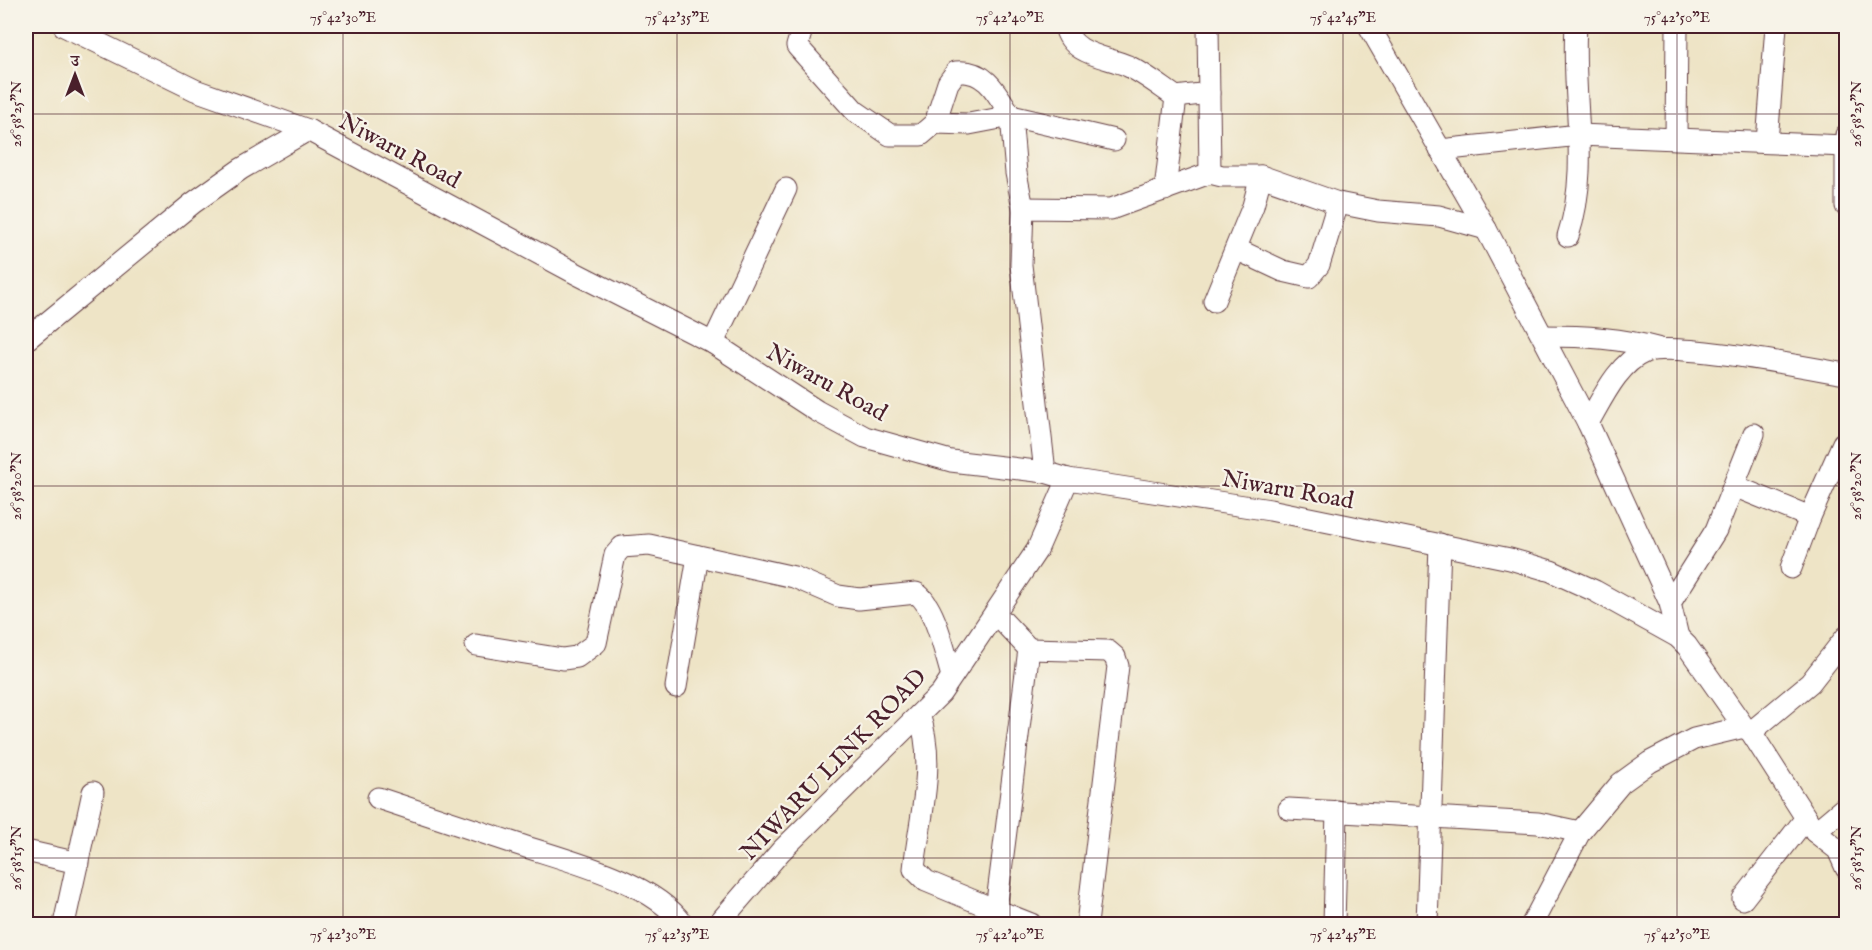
<svg xmlns="http://www.w3.org/2000/svg" width="1872" height="950" font-family="'IM FELL English','Noto Serif Devanagari',serif">
	<rect width="100%" height="100%" fill="#f7f3e8"/>
	<filter id="ink" filterUnits="userSpaceOnUse"><feTurbulence type="fractalNoise" baseFrequency=".0167" numOctaves="2"/><feDisplacementMap in="SourceGraphic" scale="12" xChannelSelector="R" yChannelSelector="G"/><feConvolveMatrix kernelMatrix="1 2 1 2 8 2 1 2 1" color-interpolation-filters="sRGB"/></filter>
	<filter id="wash" filterUnits="userSpaceOnUse"><feTurbulence type="fractalNoise" baseFrequency=".008" numOctaves="4" result="noise"/><feDisplacementMap in="SourceGraphic" scale="24" xChannelSelector="R" yChannelSelector="G"/><feGaussianBlur stdDeviation="1.35" result="paint"/><feColorMatrix in="noise" values="0 0 0 0 0 0 0 0 0 0 0 0 0 0 0 0 0 1.4 0 .05"/><feComposite in="paint" operator="in"/></filter>
	<g filter="url(#wash)">
		<rect width="100%" height="100%" fill="#eee4c6"/>
	</g>
	<g filter="url(#ink)">
		<g fill="none" stroke-linecap="round" stroke-linejoin="round">
			<defs>
				<g id="minor">
					<polyline points="64,26 195,90 308,130 577,274 713,343 817,411 865,437 951,461 1045,472 1068,479 1270,510 1510,559 1551,571 1595,591 1678,637 1687,646 1744,727 1751,732 1815,832 1838,850 1846,868"/>
					<polyline points="803,26 797,46 855,111 890,135 921,135 935,123 969,124 1011,116 1016,173 1023,208"/>
					<path d="M1065,26C1071,55 1105,56 1128,66C1145,74 1161,87 1176,97L1209,93"/>
					<polyline points="1208,26 1210,173"/>
					<polyline points="1369,26 1486,229 1588,423"/>
					<path d="M935,123L948,83L956,72C986,69 997,93 1011,116L1114,140"/>
					<polyline points="1846,135 1846,206"/>
					<polyline points="1676,138 1677,26"/>
					<polyline points="1767,142 1776,26"/>
					<polyline points="1440,150 1579,135 1846,146"/>
					<polyline points="1165,190 1176,97"/>
					<path d="M1568,236C1591,167 1571,96 1576,26"/>
					<polyline points="1236,249 1283,271 1309,277 1319,265 1338,203"/>
					<polyline points="1214,301 1253,206 1261,176"/>
					<path d="M1543,336C1585,336 1621,338 1661,349"/>
					<polyline points="26,340 193,203 241,169 308,130"/>
					<polyline points="713,343 786,189"/>
					<polyline points="1045,472 1021,265 1023,208 1111,209 1210,173 1222,176 1261,176 1338,203 1378,211 1439,216 1486,229"/>
					<polyline points="1734,486 1810,517 1843,443"/>
					<polyline points="1791,568 1810,517"/>
					<polyline points="1670,603 1716,530 1754,434"/>
					<path d="M1678,637L1670,603L1588,423C1602,399 1618,363 1645,352C1674,341 1809,368 1846,374"/>
					<path d="M476,645L563,659L577,657L596,643L615,555L622,547L649,545L794,577L838,596L859,599L916,593C935,605 945,654 952,676"/>
					<polyline points="1029,649 1108,651 1115,657 1118,666 1087,924"/>
					<polyline points="676,687 698,556"/>
					<path d="M919,715C937,762 919,820 914,869L926,881L996,910L1029,649L995,613"/>
					<polyline points="1751,732 1810,683 1846,637"/>
					<path d="M378,798C424,813 470,828 517,844C568,861 650,880 683,924"/>
					<polyline points="1289,809 1538,823 1580,832"/>
					<polyline points="1815,832 1846,806"/>
					<polyline points="26,851 78,863"/>
					<polyline points="1743,899 1806,818"/>
					<polyline points="996,910 1031,924"/>
					<polyline points="64,924 93,792"/>
					<polyline points="718,924 781,851 941,693 1037,550 1068,479"/>
					<polyline points="1334,924 1337,811"/>
					<polyline points="1427,924 1440,544"/>
					<polyline points="1532,924 1580,832 1621,783 1650,762 1694,739 1744,727"/>
				</g>
			</defs>
			<use href="#minor" stroke="#633d42" stroke-width="23"/>
			<use href="#minor" stroke="#fff" stroke-width="21"/>
		</g>
	</g>
	<path fill="none" stroke="#4a1f2b" stroke-width="1.5" stroke-opacity="0.45" d="M343,26V924M677,26V924M1010,26V924M1343,26V924M1677,26V924M26,114H1846M26,486H1846M26,858H1846"/>
	<g text-anchor="middle" stroke-width="4.5" stroke-linejoin="round" paint-order="stroke">
		<g font-size="24" fill="#4a1f2b" stroke="#f7f3e8">
			<text transform="translate(400 150) rotate(28)" y="8">Niwaru Road</text>
			<text transform="translate(827 382) rotate(29)" y="8">Niwaru Road</text>
			<text transform="translate(1288 489) rotate(10)" y="8">Niwaru Road</text>
			<text transform="translate(833 764) rotate(-46)" y="8">NIWARU LINK ROAD</text>
		</g>
	</g>
	<rect width="1872" height="950" fill="none" stroke="#f7f3e8" stroke-width="66"/>
	<g transform="translate(75 75)" stroke="#f7f3e8" stroke-width="4.5" paint-order="stroke">
	<path d="M0-4.5L10 22L0 15L-10 22Z" fill="#4a1f2b"/>
	<text y="-9" font-size="16" font-weight="bold" text-anchor="middle" fill="#4a1f2b">उ</text>
	</g>
	<rect x="33" y="33" width="1806" height="884" fill="none" stroke="#4a1f2b" stroke-width="2"/>
	<g font-size="15" text-anchor="middle" fill="#4a1f2b">
		<text x="343" y="22">75°42'30"E</text>
		<text x="677" y="22">75°42'35"E</text>
		<text x="1010" y="22">75°42'40"E</text>
		<text x="1343" y="22">75°42'45"E</text>
		<text x="1677" y="22">75°42'50"E</text>
		<text transform="translate(16 114) rotate(-90)" y="5">26°58'25"N</text>
		<text transform="translate(1856 114) rotate(-90)" y="5">26°58'25"N</text>
		<text transform="translate(16 486) rotate(-90)" y="5">26°58'20"N</text>
		<text transform="translate(1856 486) rotate(-90)" y="5">26°58'20"N</text>
		<text transform="translate(16 858) rotate(-90)" y="5">26°58'15"N</text>
		<text transform="translate(1856 858) rotate(-90)" y="5">26°58'15"N</text>
		<text x="343" y="939">75°42'30"E</text>
		<text x="677" y="939">75°42'35"E</text>
		<text x="1010" y="939">75°42'40"E</text>
		<text x="1343" y="939">75°42'45"E</text>
		<text x="1677" y="939">75°42'50"E</text>
	</g>
</svg>
